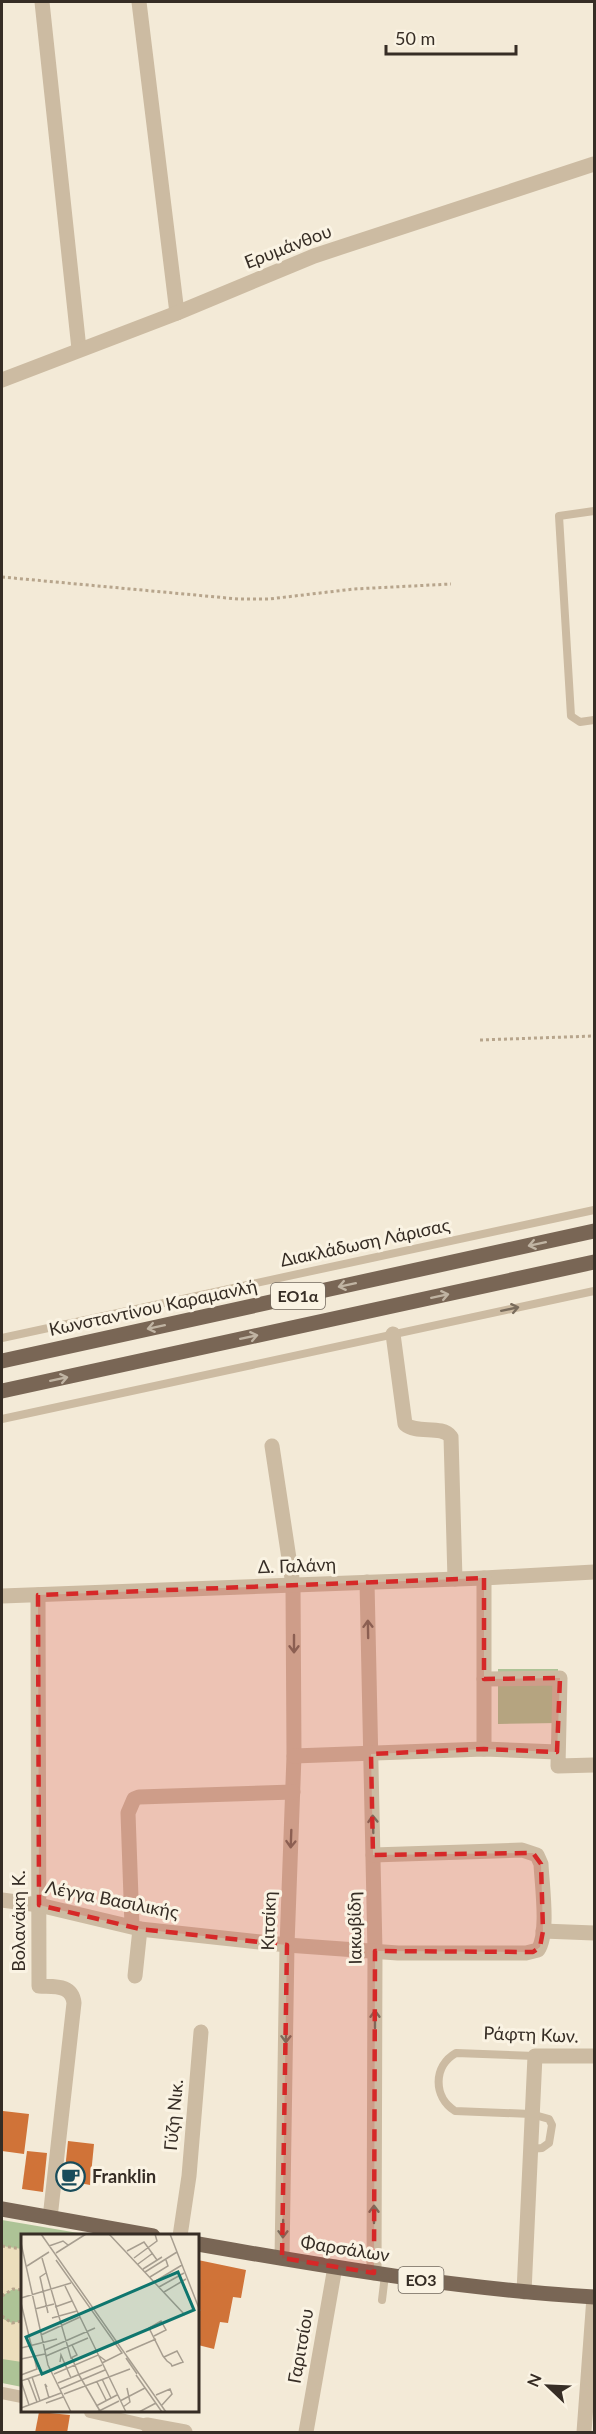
<svg xmlns="http://www.w3.org/2000/svg" width="596" height="2434" font-family="Lato,sans-serif">
	<rect width="100%" height="100%" fill="#f3ead7"/>
	<g fill="#adc396">
		<polygon points="498,1669 558,1669 558,1723 498,1724"/>
		<polygon points="2,2220 96,2236 22,2236 22,2387 2,2383"/>
	</g>
	<g fill="#ecdebc">
		<polygon points="2,2246 22,2249 22,2290 13,2289 2,2296"/>
		<polygon points="3,2319 12,2323 22,2321 22,2362 2,2359"/>
	</g>
	<g fill="#d07338">
		<polygon points="3,2111 29,2114 24,2154 2,2151"/>
		<polygon points="68,2141 94,2144 90,2185 64,2180"/>
		<polygon points="27,2151 47,2153 43,2192 22,2189"/>
		<polygon points="198,2260 246,2270 241,2298 233,2297 228,2323 220,2322 214,2349 198,2345"/>
		<polygon points="39,2412 70,2415 67,2433 35,2433"/>
	</g>
	<g fill="none" stroke-linecap="round" stroke-linejoin="round">
		<g stroke="#b7a58c" stroke-width="3" stroke-dasharray="3 3" stroke-linecap="butt">
			<polyline points="2,577 238,599 269,599 354,589 451,584"/>
			<polyline points="480,1040 594,1036"/>
			<polyline points="2,2246 22,2249"/>
			<polyline points="2,2296 13,2289 22,2290"/>
			<polyline points="2,2316 12,2323 22,2321"/>
		</g>
		<g stroke="#ccbba2" stroke-width="8">
			<polyline points="594,511 559,516 571,716 580,722 594,720"/>
			<polyline points="2,1338 594,1210"/>
			<polyline points="2,1419 594,1291"/>
			<path d="M530,2149L542,2148L549,2143L552,2125L549,2119L531,2114L455,2111C433,2097 433,2066 456,2053L535,2056"/>
			<polyline points="382,2300 385,2275"/>
		</g>
		<g stroke="#ccbba2" stroke-width="12">
			<polyline points="2,2393 22,2397"/>
			<polyline points="90,2412 147,2425"/>
		</g>
		<g stroke="#ccbba2" stroke-width="15">
			<polyline points="42,2 79,349"/>
			<polyline points="139,2 177,313"/>
			<polyline points="2,380 177,313 314,256 594,164"/>
			<path d="M393,1334L405,1424C417,1435 441,1424 451,1437L455,1579"/>
			<polyline points="272,1446 293,1585 294,1756 287,1945 282,2258"/>
			<polyline points="367,1582 375,1951 374,2273"/>
			<path d="M38,1595L39,1986C54,1987 72,1984 74,2003L50,2218"/>
			<polyline points="2,1596 484,1578 594,1572"/>
			<polyline points="484,1679 560,1678 558,1766 594,1765"/>
			<polyline points="484,1749 484,1578"/>
			<polyline points="294,1756 484,1749 557,1752"/>
			<path d="M2,1900L39,1905L140,1929L287,1945L398,1953H526L538,1950C549,1933 542,1886 541,1864L537,1855L522,1850L373,1855"/>
			<polyline points="132,1926 128,1813 134,1799 139,1797 293,1792"/>
			<polyline points="543,1931 594,1933"/>
			<polyline points="135,1976 140,1929"/>
			<polyline points="180,2236 189,2176 201,2032"/>
			<polyline points="524,2292 535,2056 594,2056"/>
			<polyline points="147,2425 185,2432"/>
			<polyline points="306,2432 335,2267"/>
			<polyline points="584,2432 594,2297"/>
		</g>
		<g stroke="#796655" stroke-width="15">
			<polyline points="2,1361 594,1231"/>
			<polyline points="2,1391 594,1262"/>
			<polyline points="2,2209 153,2236"/>
			<path d="M198,2244C329,2267 461,2289 594,2297"/>
		</g>
	</g>
	<defs><path id="oneway-shaft" d="M-6 0H5M1.5-3L5.5 0L1.5 3" fill="none" stroke-width="1.6" stroke-linecap="round" stroke-linejoin="round" transform="scale(1.5)"/></defs>
	<g stroke="#c0b4a3">
		<use href="#oneway-shaft" transform="translate(537 1244) rotate(168)"/>
		<use href="#oneway-shaft" transform="translate(347 1285) rotate(168)"/>
		<use href="#oneway-shaft" transform="translate(440 1296) rotate(-12)"/>
		<use href="#oneway-shaft" transform="translate(156 1327) rotate(168)"/>
		<use href="#oneway-shaft" transform="translate(249 1337) rotate(-12)"/>
		<use href="#oneway-shaft" transform="translate(59 1379) rotate(-12)"/>
	</g>
	<g stroke="#7a6d5d">
		<use href="#oneway-shaft" transform="translate(510 1309) rotate(-12)"/>
		<use href="#oneway-shaft" transform="translate(368 1629) rotate(-91)"/>
		<use href="#oneway-shaft" transform="translate(294 1644) rotate(90)"/>
		<use href="#oneway-shaft" transform="translate(373 1824) rotate(-92)"/>
		<use href="#oneway-shaft" transform="translate(291 1839) rotate(92)"/>
		<use href="#oneway-shaft" transform="translate(375 2019) rotate(-90)"/>
		<use href="#oneway-shaft" transform="translate(286 2034) rotate(91)"/>
		<use href="#oneway-shaft" transform="translate(374 2214) rotate(-90)"/>
		<use href="#oneway-shaft" transform="translate(283 2229) rotate(91)"/>
	</g>
	<path fill="#d62828" fill-opacity="0.2" stroke="#d62828" stroke-width="4.5" stroke-dasharray="12 8" stroke-linejoin="round" d="M484,1578V1679L560,1678L557,1752L484,1749L371,1754L373,1855L533,1853L541,1864L543,1931L540,1947L533,1952L375,1951L374,2273L282,2258L287,1945L140,1929L39,1905L38,1595Z"/>
	<defs>
		<symbol id="cafe-ring" viewBox="-11 -11 22 22"><circle r="9.5" fill="#faf3e3" stroke="#184c5a" stroke-width="1.5"/><path d="M-5.5-4.5H6V0H3Q3 3.5 0 3.5H-2.5Q-5.5 3.5-5.5 0ZM3-3.2v2h1.7v-2ZM-6 4.5H4V6H-6Z" fill="#184c5a"/></symbol>
	</defs>
	<g fill-rule="evenodd">
		<use href="#cafe-ring" x="54" y="2160" width="33" height="33"/>
	</g>
	<g text-anchor="middle" stroke-width="6" stroke-linejoin="round" paint-order="stroke">
		<g fill="#faf3e3" stroke="#71685e" stroke-width="1.5">
			<rect x="271" y="1283" width="54" height="26" rx="4.5"/>
			<rect x="398.5" y="2267" width="45" height="26" rx="4.5"/>
		</g>
		<g font-size="16" font-weight="bold" fill="#362d25">
			<text x="298" y="1302">ΕΟ1α</text>
			<text x="421" y="2286">ΕΟ3</text>
		</g>
		<g font-size="18" fill="#362d25" stroke="#faf3e3">
			<text transform="translate(288 247) rotate(-21)" y="6">Ερυμάνθου</text>
			<text transform="translate(365 1243) rotate(-12)" y="6">Διακλάδωση Λάρισας</text>
			<text transform="translate(153 1308) rotate(-12)" y="6">Κωνσταντίνου Καραμανλή</text>
			<text transform="translate(297 1566) rotate(-2)" y="6">Δ. Γαλάνη</text>
			<text transform="translate(112 1900) rotate(11)" y="6">Λέγγα Βασιλικής</text>
			<text transform="translate(19 1921) rotate(-90)" y="6">Βολανάκη Κ.</text>
			<text transform="translate(269 1921) rotate(-88)" y="6">Κιτσίκη</text>
			<text transform="translate(355 1928) rotate(-91)" y="6">Ιακωβίδη</text>
			<text transform="translate(531 2035) rotate(2)" y="6">Ράφτη Κων.</text>
			<text transform="translate(174 2115) rotate(-85)" y="6">Γύζη Νικ.</text>
			<text transform="translate(345 2249) rotate(9)" y="6">Φαρσάλων</text>
			<text transform="translate(301 2346) rotate(-80)" y="6">Γαριτσίου</text>
		</g>
		<g font-size="18" font-weight="bold" fill="#362d25" stroke="#faf3e3" text-anchor="start">
			<text x="92" y="2183">Franklin</text>
		</g>
	</g>
	<g transform="translate(21 2234)">
		<rect width="178" height="178" fill="#f3ead7"/>
		<path fill="none" stroke="#a79e90" stroke-width="1.5" d="M20,0L145,178M88,0L164,81M149,0L179,77M0,9L27,131L50,178M28,12L42,7L47,11M106,17L123,8L136,26M35,19L65,0M21,24L50,124L56,121L51,111M113,24L136,7L134,0M35,26L101,119L81,129M117,30L132,19M6,32L28,18M122,35L141,23M124,38L156,18M25,39L19,43L27,79M129,43L147,32L145,26M133,48L161,31M44,52L105,178M138,53L163,39M143,58L165,45M0,64L50,49M0,69L16,135L0,141M34,73L51,67M14,75L33,70M31,84L56,77M20,101L59,83M133,102L145,96L140,87L128,94L142,122L146,127L150,130L151,132L162,128L156,117L143,123M0,114L36,105M24,116L74,94M105,118L135,105M25,122L67,104M51,124L58,141M105,124L116,140M0,125L24,120M39,128L40,121L50,144M33,140L77,121L85,127M58,141L79,177M115,141L141,178M11,143L19,167M7,144L16,168M81,145L90,164M0,147L29,137M0,147L8,171M76,148L85,166M37,149L81,131M26,153L24,150L28,164M39,155L84,136M43,160L109,135M135,161L149,155L151,160L141,171M99,167L124,154M25,169L42,163M75,172L96,161M102,173L109,168L106,154M0,174L40,159M76,178L98,167M118,178L135,169"/>
		<path fill="#0f766e" fill-opacity="0.15" stroke="#0f766e" stroke-width="3" d="M157,38L173,76L21,140L5,103Z"/>
		<rect width="178" height="178" fill="none" stroke="#362d25" stroke-width="3"/>
	</g>
	<rect width="596" height="2434" fill="none" stroke="#362d25" stroke-width="6"/>
	<g transform="translate(548 2386) rotate(293)" stroke="#faf3e3" stroke-width="4.5" paint-order="stroke">
	<path d="M0-4.5L10 22L0 15L-10 22Z" fill="#362d25"/>
	<text y="-9" font-size="16" font-weight="bold" text-anchor="middle" fill="#362d25">N</text>
	</g>
	<path d="M386 45v9h130v-9" fill="none" stroke="#362d25" stroke-width="3"/>
	<text x="395" y="45" font-size="18" fill="#362d25" stroke="#faf3e3" stroke-width="4.5" paint-order="stroke">50 m</text>
</svg>
